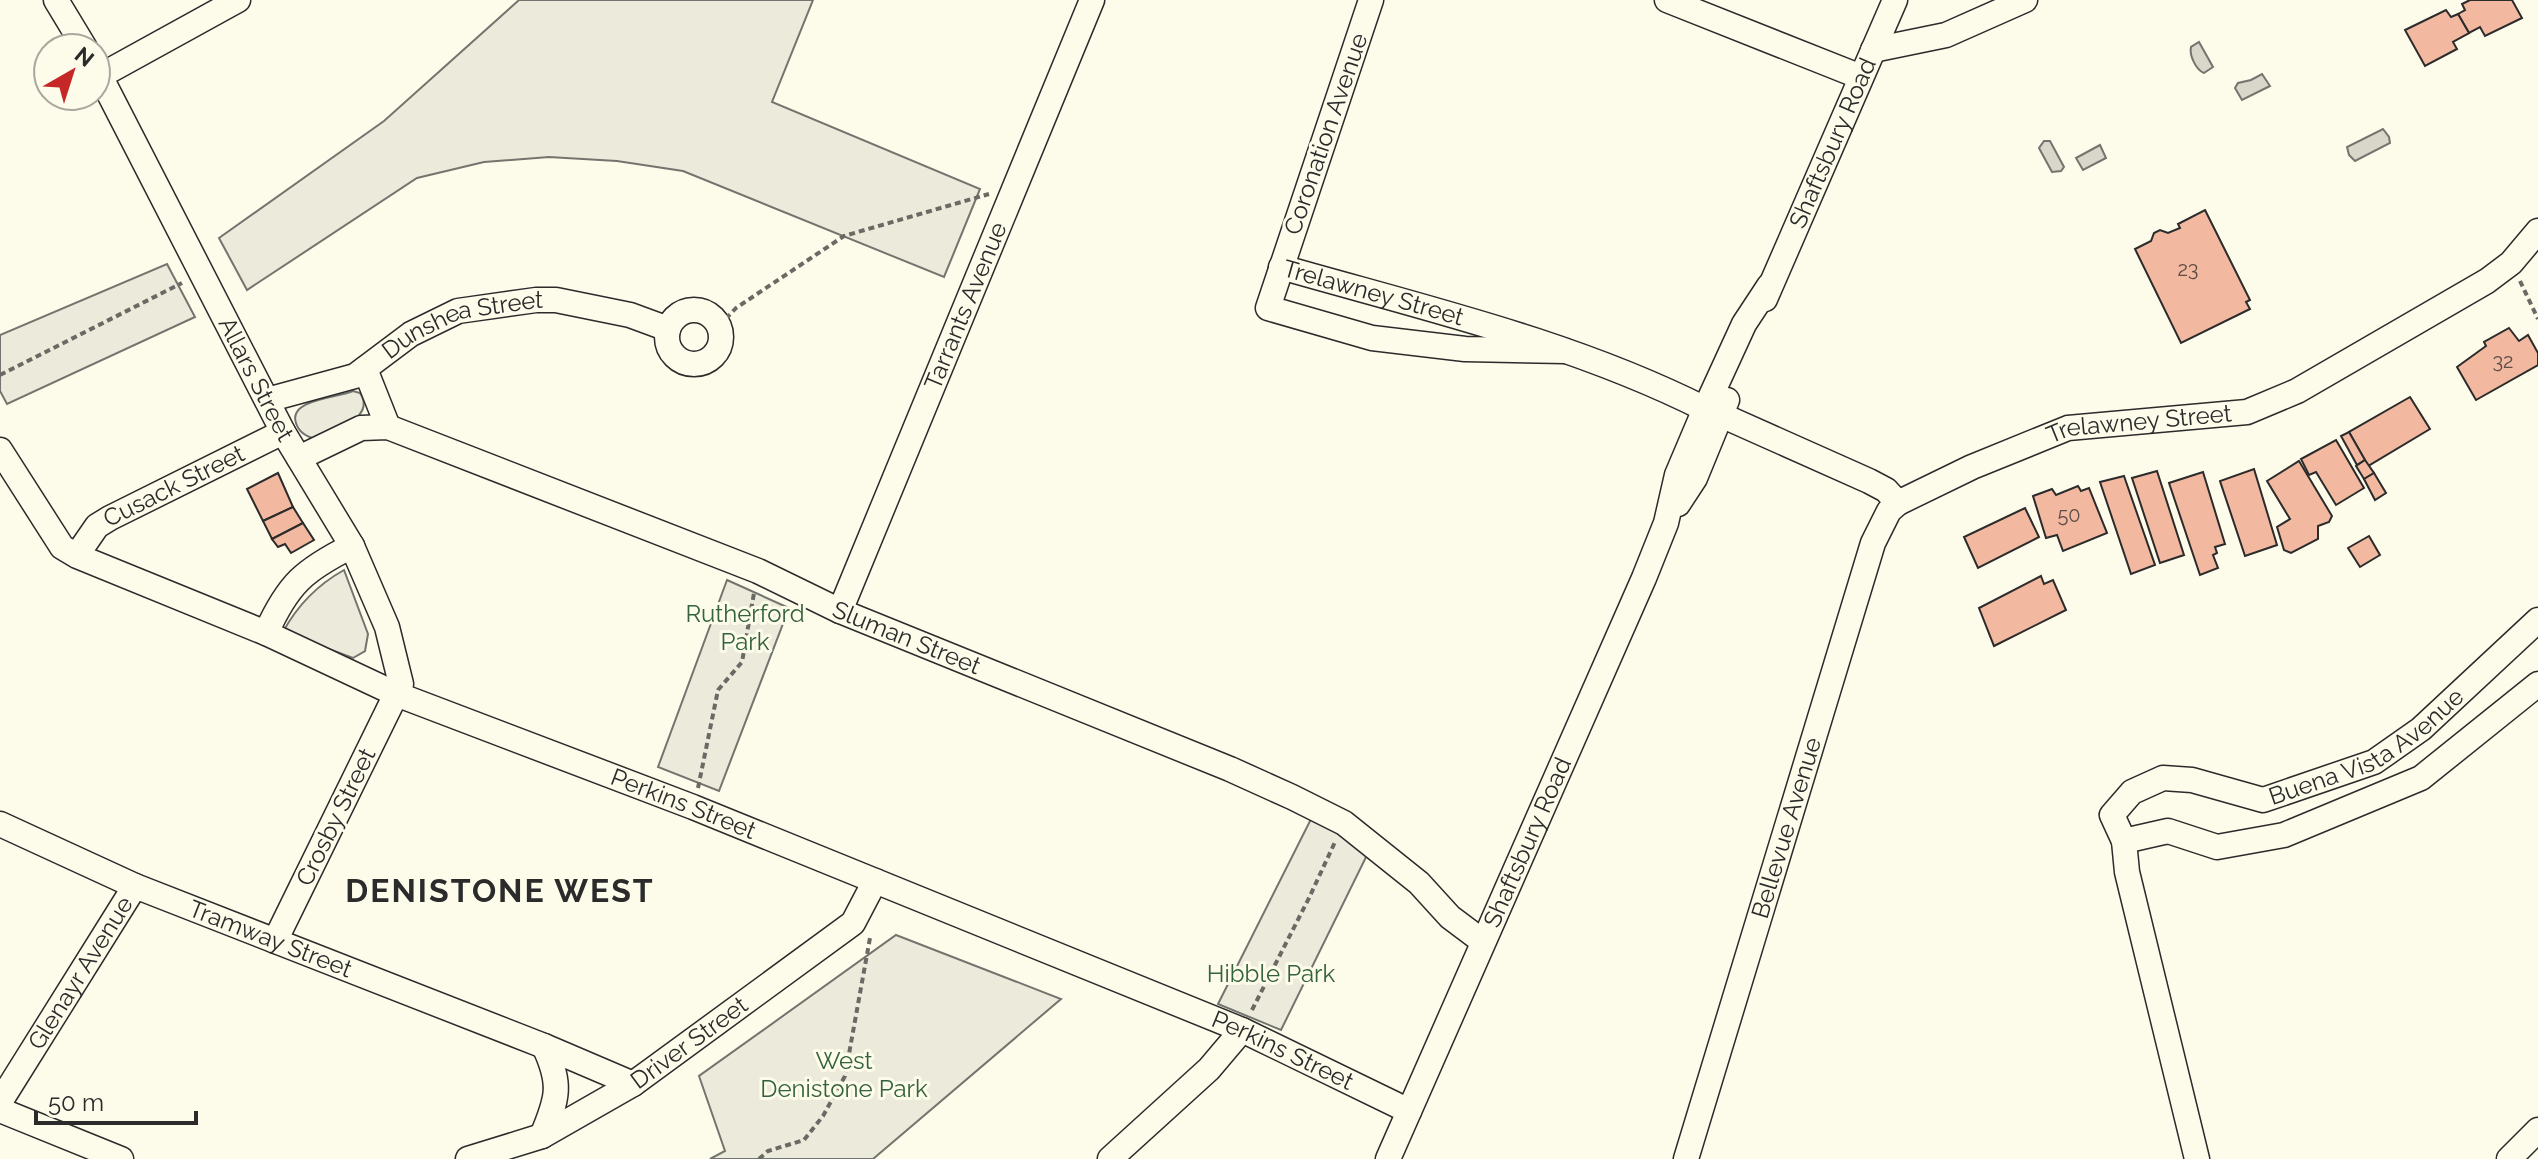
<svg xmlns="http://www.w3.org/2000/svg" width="2538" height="1159" font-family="Raleway,sans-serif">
	<rect width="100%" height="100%" fill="#fdfbea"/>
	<g fill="#ecebdb" stroke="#74746e" stroke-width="2">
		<polygon points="519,0 813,0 772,102 980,189 944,277 683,171 617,161 549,157 484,162 417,178 247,290 219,238 384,121"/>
		<polygon points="167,264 195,317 7,404 0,391 0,335"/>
		<path d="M353,391L360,393C377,418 332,431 316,439C307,437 299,433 296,423C288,399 338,398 353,391Z"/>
		<path d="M344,570L368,634L365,651L353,658L283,632C297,606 319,584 344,570Z"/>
		<polygon points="727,580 789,608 719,791 658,767"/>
		<polygon points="1311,819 1370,849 1281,1030 1218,1004"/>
		<polygon points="896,935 1061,999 873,1159 710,1159 725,1151 699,1076"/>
	</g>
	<g fill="#d8d7c9" stroke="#74746e" stroke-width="2">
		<path d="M2199,42L2213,67L2204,73C2196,70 2189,55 2191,47Z"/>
		<polygon points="2262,74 2270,86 2242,100 2235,88 2238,83 2251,80"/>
		<polygon points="2383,129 2389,137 2390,143 2355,161 2349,155 2347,147"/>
		<polygon points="2044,141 2050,141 2064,167 2061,171 2052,172 2039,148"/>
		<polygon points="2100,145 2106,158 2083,170 2076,158"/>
	</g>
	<g fill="#f2b8a0" stroke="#2b2b2b" stroke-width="2">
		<polygon points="2470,0 2512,0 2522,18 2485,36 2480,27 2469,33 2458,14 2465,10 2462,4"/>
		<polygon points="2446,10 2451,17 2458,14 2469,33 2453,42 2457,49 2425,66 2405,30"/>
		<polygon points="2205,210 2250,300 2246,302 2250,309 2181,343 2135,249 2151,241 2154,233 2160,230 2168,233 2180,228 2178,224"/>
		<polygon points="2509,328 2519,341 2528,335 2538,353 2538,365 2476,400 2457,367 2486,346 2484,342"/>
		<polygon points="2410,397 2430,429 2368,466 2349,432"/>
		<polygon points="2349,432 2365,460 2357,465 2341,436"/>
		<polygon points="2336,440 2364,488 2336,505 2316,472 2309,475 2301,459"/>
		<polygon points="2365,460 2374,473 2364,479 2356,466"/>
		<polygon points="2299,461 2332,516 2329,522 2318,526 2318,539 2291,553 2284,550 2277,527 2290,519 2267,481"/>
		<polygon points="2254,469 2277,545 2245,556 2220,481"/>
		<polygon points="2157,471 2184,555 2160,563 2132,478"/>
		<polygon points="2203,472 2225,544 2215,547 2217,553 2213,555 2218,568 2200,575 2169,483"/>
		<polygon points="278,473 293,507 263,521 247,489"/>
		<polygon points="2374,473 2386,493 2375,500 2364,479"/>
		<polygon points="2124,476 2155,565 2131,574 2100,482"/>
		<polygon points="2078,486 2081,491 2089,488 2107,533 2063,551 2057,535 2046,538 2033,496 2052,489 2056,495"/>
		<polygon points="293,507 303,523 272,539 263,521"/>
		<polygon points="2025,508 2039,537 1978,568 1964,537"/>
		<polygon points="303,523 314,540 291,553 285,544 278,547 272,539"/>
		<polygon points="2369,536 2380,555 2360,567 2348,548"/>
		<polygon points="2041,576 2044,584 2053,580 2066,610 1994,646 1979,608"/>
	</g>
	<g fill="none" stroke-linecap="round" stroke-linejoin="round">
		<defs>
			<g id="minor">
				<polyline points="56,0 85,48"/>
				<polyline points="1371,0 1268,308 1372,338 1465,349 1565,351"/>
				<polyline points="1667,0 1861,77"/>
				<polyline points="1873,50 1946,35 2025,0"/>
				<path id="s1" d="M96,68L283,432L352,546L387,627L401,684L275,941"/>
				<polyline points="100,76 238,0"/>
				<path id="s2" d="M1281,267C1424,308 1572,342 1705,409"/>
				<path id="s3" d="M1765,299L1895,0"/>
				<circle cx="694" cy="337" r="27"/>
				<polyline points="365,369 388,427"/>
				<path id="s4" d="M267,400L355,376L411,334L458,311L536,300H556L630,315L668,329"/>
				<path id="s5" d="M1721,415L1869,481L1886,490L1898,503L1972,467L2068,428L2247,412L2297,391L2487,281L2511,263L2538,231"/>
				<path id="s6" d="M0,450L62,547L77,556L266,633L396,694L693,807L1242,1030L1409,1111"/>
				<path id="s7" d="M299,458L361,428L388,427L758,571L840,611L1230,769L1292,797L1344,823L1419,883L1450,917L1482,941"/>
				<polyline points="1678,504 1695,478 1727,400"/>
				<path id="s8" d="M77,555L97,526L110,518L283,432"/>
				<path id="s9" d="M840,611L1092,0"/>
				<path d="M266,633C288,584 304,570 352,546"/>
				<path id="s10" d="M0,824L135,886L544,1046L633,1084"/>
				<polyline points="2124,841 2168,831 2217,847 2284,835 2421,778 2538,684"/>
				<path id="s11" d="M0,1102L135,886"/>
				<polyline points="0,1110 121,1159"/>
				<path d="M542,1136C558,1098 562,1084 544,1046"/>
				<path id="s12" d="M468,1159L542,1136L633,1084L853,923L875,881"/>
				<polyline points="1110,1159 1209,1069 1242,1030"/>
				<path id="s13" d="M1388,1159L1644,578L1666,523L1677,475L1705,409L1744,324L1769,286"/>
				<path id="s14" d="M1686,1159L1873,543L1889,511L1898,503"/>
				<path id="s15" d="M2197,1159L2127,872L2124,841L2112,815L2132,792L2163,778L2192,780L2263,800L2374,762L2421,729L2538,620"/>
				<polyline points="2509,1159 2538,1130"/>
			</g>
		</defs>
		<use href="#minor" stroke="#2b2b2b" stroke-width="27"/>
		<g stroke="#6a6964" stroke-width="4" stroke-dasharray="6 4" stroke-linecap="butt">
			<polyline points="2520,281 2538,319"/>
			<polyline points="719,326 736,308 844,236 989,194"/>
			<polyline points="0,375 182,283"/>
			<polyline points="698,788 718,690 742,662 754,593"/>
			<polyline points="1252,1010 1309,898 1335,842"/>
			<polyline points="759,1159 768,1151 804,1140 823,1116 845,1076 870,938"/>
		</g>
		<use href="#minor" stroke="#fdfbea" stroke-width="24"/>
	</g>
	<g text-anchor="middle" stroke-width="6" stroke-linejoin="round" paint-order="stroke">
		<g font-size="20" fill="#5d4e48">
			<text x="2188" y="276">23</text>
			<text x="2503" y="368">32</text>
			<text x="2069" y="522">50</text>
		</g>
		<g font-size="24" fill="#2b2b2b" stroke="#fdfbea">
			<text transform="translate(1326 134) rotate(-71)" y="8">Coronation Avenue</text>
			<text dy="8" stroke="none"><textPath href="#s3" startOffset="170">Shaftsbury Road</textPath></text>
			<text dy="8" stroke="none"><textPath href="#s2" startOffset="96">Trelawney Street</textPath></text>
			<text dy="8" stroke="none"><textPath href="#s9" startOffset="330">Tarrants Avenue</textPath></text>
			<text dy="8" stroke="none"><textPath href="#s4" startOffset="214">Dunshea Street</textPath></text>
			<text dy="8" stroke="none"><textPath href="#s1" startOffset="350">Allars Street</textPath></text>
			<text dy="8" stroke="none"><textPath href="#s5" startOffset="456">Trelawney Street</textPath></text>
			<text dy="8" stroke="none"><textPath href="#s8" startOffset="122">Cusack Street</textPath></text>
			<text dy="8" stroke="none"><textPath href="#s7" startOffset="656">Sluman Street</textPath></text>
			<text dy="8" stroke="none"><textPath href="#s15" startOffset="640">Buena Vista Avenue</textPath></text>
			<text dy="8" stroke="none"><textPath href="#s6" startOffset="788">Perkins Street</textPath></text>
			<text transform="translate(336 817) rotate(-64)" y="8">Crosby Street</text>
			<text dy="8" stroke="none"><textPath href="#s14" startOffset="346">Bellevue Avenue</textPath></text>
			<text dy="8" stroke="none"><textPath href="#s13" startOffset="346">Shaftsbury Road</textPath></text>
			<text dy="8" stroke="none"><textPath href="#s10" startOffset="294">Tramway Street</textPath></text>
			<text dy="8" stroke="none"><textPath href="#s11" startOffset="152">Glenayr Avenue</textPath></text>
			<text dy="8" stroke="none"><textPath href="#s12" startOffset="252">Driver Street</textPath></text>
			<text dy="8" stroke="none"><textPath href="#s6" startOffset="1436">Perkins Street</textPath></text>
		</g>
		<g font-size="24" fill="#34623c" stroke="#fdfbea">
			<text x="745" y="622">Rutherford<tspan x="745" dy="28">Park</tspan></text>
			<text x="1271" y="982">Hibble Park</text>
			<text x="844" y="1069">West<tspan x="844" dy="28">Denistone Park</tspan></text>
		</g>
		<g font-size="32" font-weight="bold" letter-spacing="2" fill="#2b2b2b" stroke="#fdfbea">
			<text x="500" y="902">DENISTONE WEST</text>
		</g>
	</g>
	<g transform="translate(72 72) rotate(39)"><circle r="38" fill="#fdfbea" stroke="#a9a89e" stroke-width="2"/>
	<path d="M0-6L14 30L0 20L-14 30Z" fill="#c62828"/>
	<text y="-12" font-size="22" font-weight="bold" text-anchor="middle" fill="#2b2b2b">N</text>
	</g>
	<path d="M36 1111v12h160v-12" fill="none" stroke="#2b2b2b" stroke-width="4"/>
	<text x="48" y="1111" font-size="24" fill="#2b2b2b" stroke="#fdfbea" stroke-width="6" paint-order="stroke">50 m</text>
</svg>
